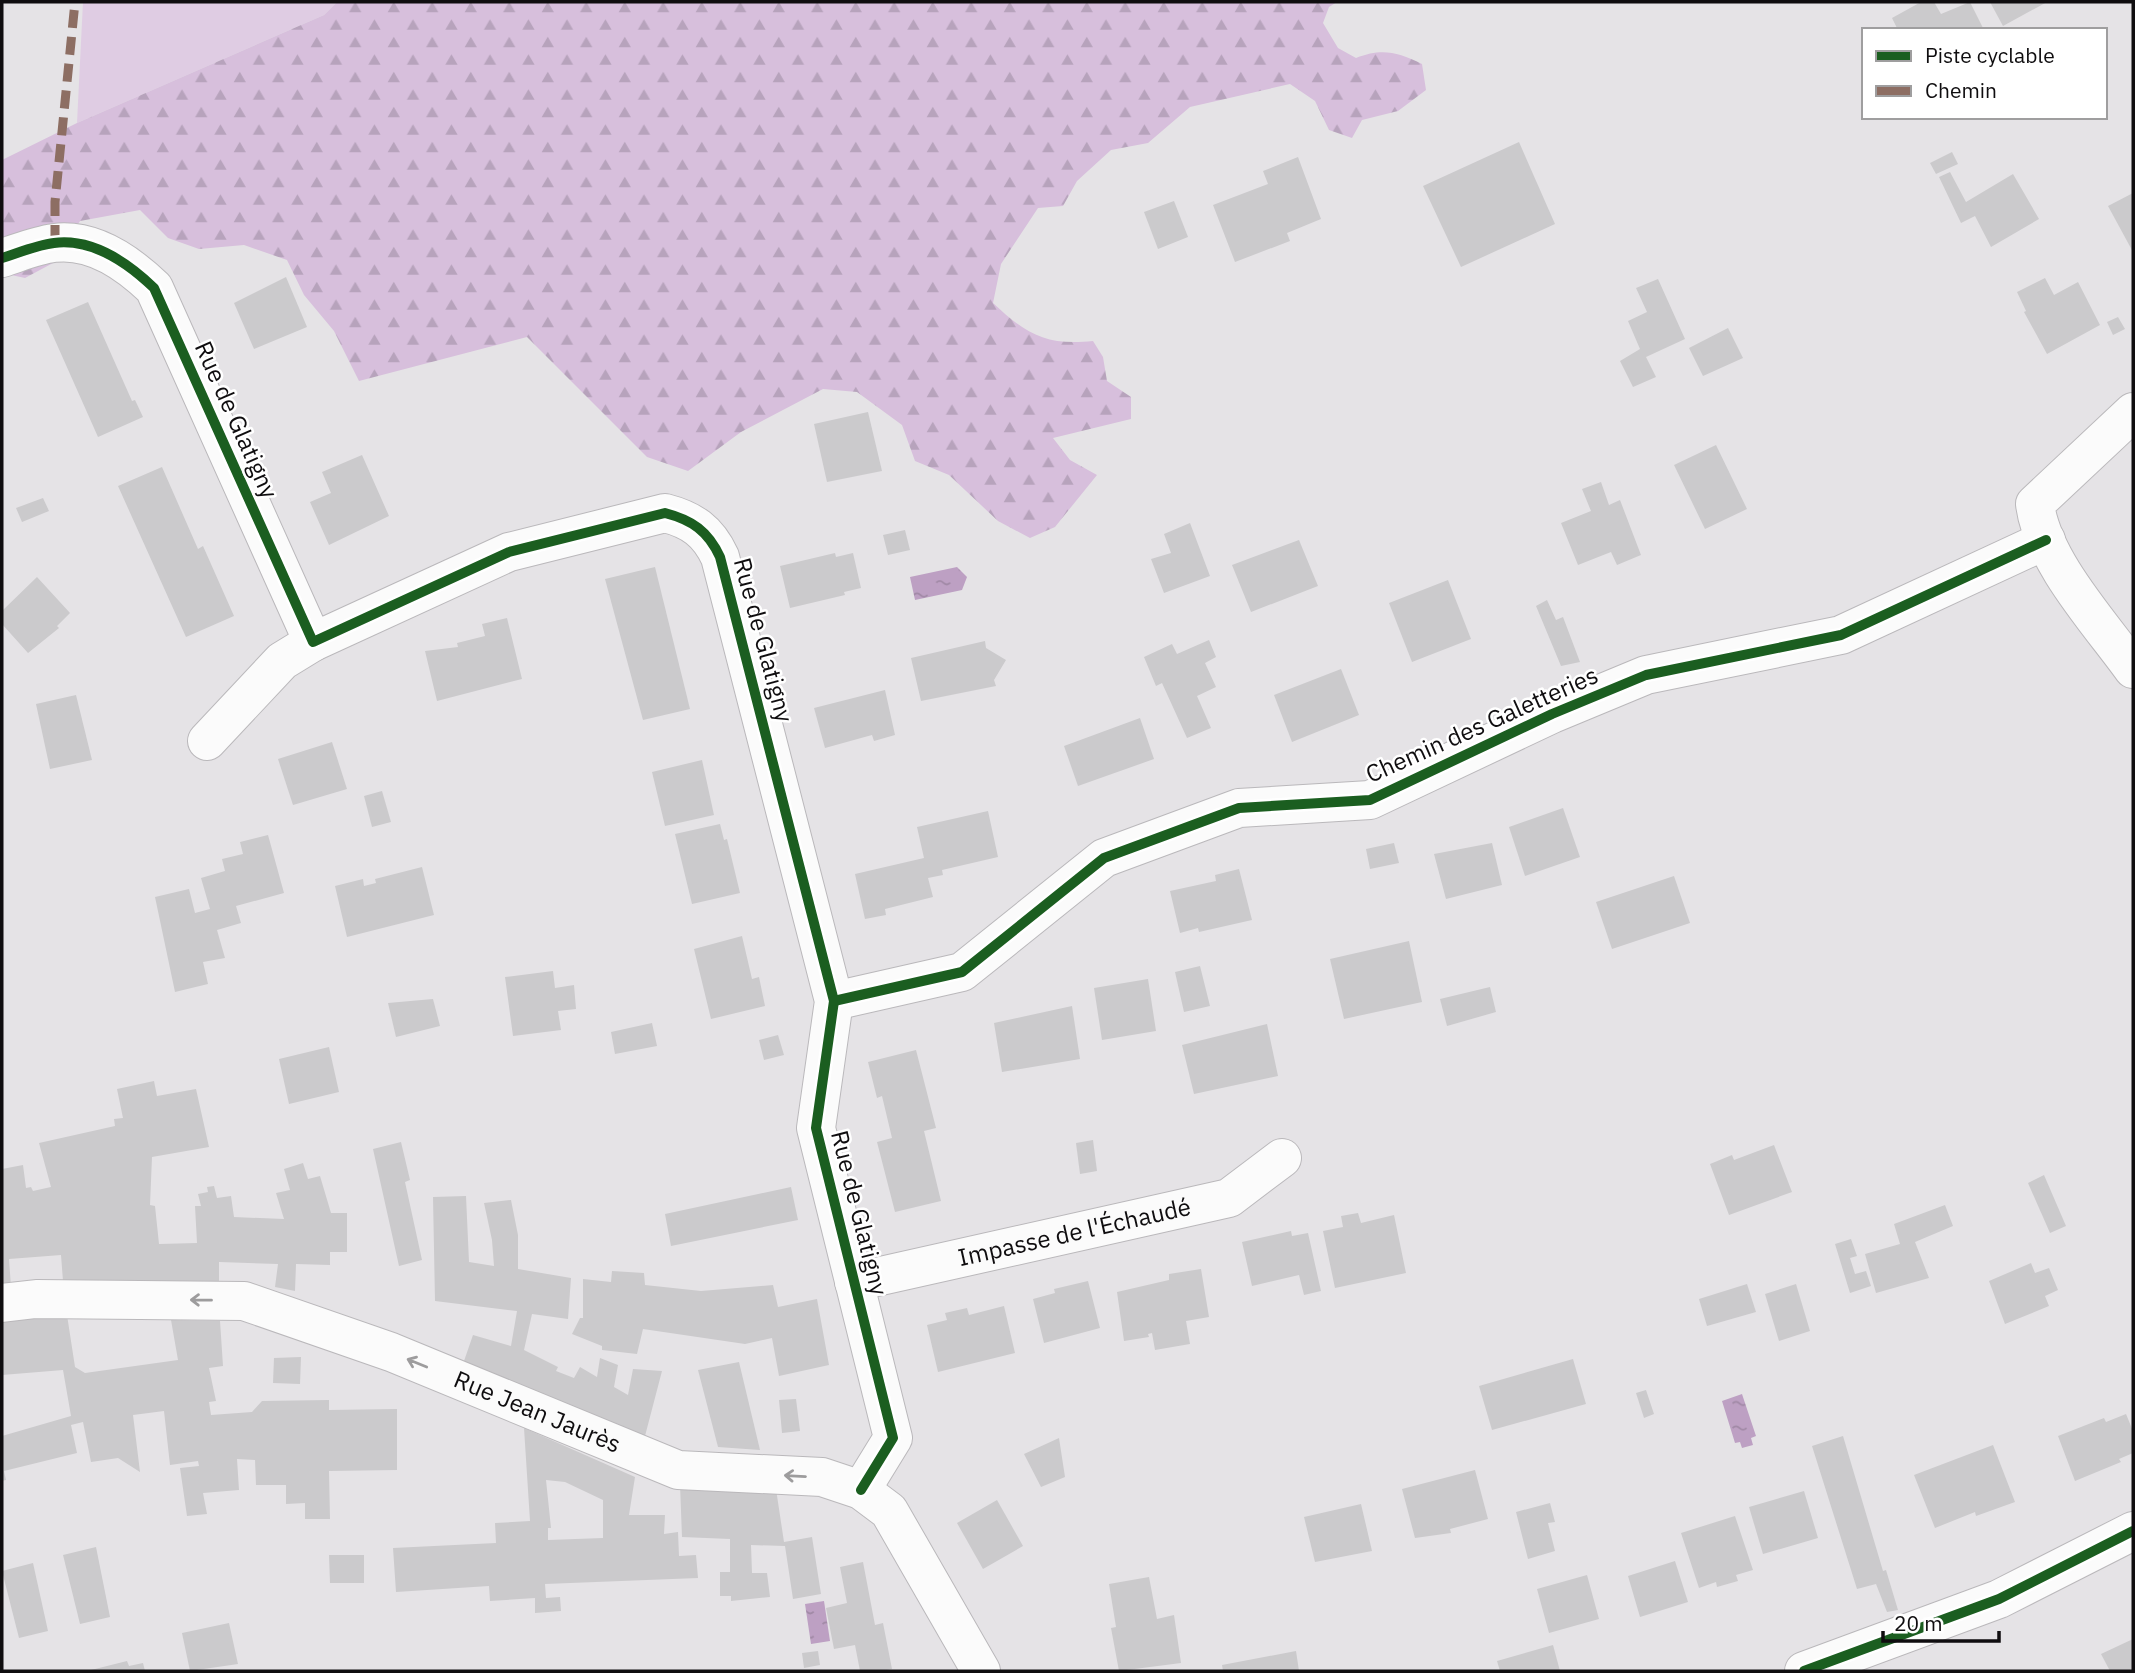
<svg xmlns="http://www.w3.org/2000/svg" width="2135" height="1673" font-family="'IBM Plex Sans',sans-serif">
	<defs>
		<pattern id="forest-firs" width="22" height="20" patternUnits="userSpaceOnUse" patternTransform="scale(1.75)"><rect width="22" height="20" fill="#d7bfdc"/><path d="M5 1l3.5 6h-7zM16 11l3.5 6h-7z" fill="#b7a3bc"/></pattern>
		<pattern id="water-ripples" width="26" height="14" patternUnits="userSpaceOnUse" patternTransform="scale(1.75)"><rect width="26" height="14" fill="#bda0c3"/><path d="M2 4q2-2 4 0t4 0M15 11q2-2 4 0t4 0" fill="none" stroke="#a189a6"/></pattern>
	</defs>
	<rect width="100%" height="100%" fill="#e5e3e6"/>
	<polygon fill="#dfcce3" points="83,2 337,2 324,15 77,123"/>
	<path fill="url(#forest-firs)" d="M337,2H1337L1329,7L1323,23L1338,48L1356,58C1382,48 1397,52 1422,64L1426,90L1398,111L1362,120L1352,138L1329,130L1315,101L1290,84L1190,107L1148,143L1111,150L1077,181L1063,206L1038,208L1001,264L993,303C1026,334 1046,346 1093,341L1103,357L1107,381L1131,397V419L1053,438L1070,460L1097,475L1055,527L1030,538L998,521L949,475L915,461L902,425L857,392L823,389L741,432L688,471L647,457L527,337L359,381L334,331L304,295L287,260L244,245L199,249L168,238L140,210L80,221L53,263L25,278L2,273V160L77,123L324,15Z"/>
	<g fill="url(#water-ripples)">
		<polygon points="957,567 967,577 962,590 915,600 910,577"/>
		<polygon points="1742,1394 1756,1436 1751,1438 1753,1445 1742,1448 1740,1442 1735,1443 1722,1401"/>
		<polygon points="824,1601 830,1641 811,1644 805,1604"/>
	</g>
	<g fill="#cbcacc" fill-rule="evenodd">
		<polygon points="1921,2 1934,2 1941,14 1970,2 1984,30 1898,30 1892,18"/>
		<polygon points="1990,2 2047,2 2003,26"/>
		<polygon points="1519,142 1555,224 1461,267 1423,186"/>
		<polygon points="1952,152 1958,164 1936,174 1930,163"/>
		<polygon points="1298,157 1321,219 1287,233 1290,241 1235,262 1213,205 1268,184 1263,171"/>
		<polygon points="1950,172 1966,202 2013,174 2039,219 1991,247 1975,216 1961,223 1939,177"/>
		<polygon points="2133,193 2133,252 2108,206"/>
		<polygon points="1174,201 1188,237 1158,249 1144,212"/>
		<polygon points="286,277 307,327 254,349 234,303"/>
		<polygon points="2045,278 2054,295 2078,282 2100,325 2047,354 2024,312 2026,311 2017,292"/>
		<polygon points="1658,279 1685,339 1646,357 1656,377 1633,387 1620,361 1640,349 1628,321 1647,312 1636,288"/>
		<polygon points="88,302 132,401 135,400 143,417 98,437 46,320"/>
		<polygon points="2118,317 2125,329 2113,335 2107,322"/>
		<polygon points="1728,328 1743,358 1703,376 1689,348"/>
		<polygon points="868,412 882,471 827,482 814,424"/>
		<polygon points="1716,445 1747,509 1705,529 1674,465"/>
		<polygon points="362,455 389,516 329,545 310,502 331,493 322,472"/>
		<polygon points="162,467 198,549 203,546 234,616 186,637 118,486"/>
		<polygon points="1601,482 1609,505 1620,500 1641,555 1617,565 1611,552 1578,565 1561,523 1591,511 1582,489"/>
		<polygon points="43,498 49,511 22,522 16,508"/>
		<polygon points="1190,523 1210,576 1164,593 1151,559 1171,553 1164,534"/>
		<polygon points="905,530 910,550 888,555 883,535"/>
		<polygon points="1299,540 1318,586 1251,612 1232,565"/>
		<polygon points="835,553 836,557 853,553 861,588 844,592 845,595 790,608 780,566"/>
		<polygon points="655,567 690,709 643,720 605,579"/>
		<polygon points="37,577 70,613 57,626 59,628 28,653 2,624 2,611"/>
		<polygon points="1448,580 1471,639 1412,662 1389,603"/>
		<polygon points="1547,600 1556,620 1563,617 1580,662 1561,666 1536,606"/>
		<polygon points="507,618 522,679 437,701 425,651 458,647 457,643 485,636 482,624"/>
		<polygon points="1209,640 1216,657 1205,663 1216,687 1197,696 1211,728 1187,738 1162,683 1156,686 1144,657 1172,644 1177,654"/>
		<polygon points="985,641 986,648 1006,660 994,680 996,686 921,701 911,658"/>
		<polygon points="1341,669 1359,715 1292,742 1274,695"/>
		<polygon points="885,690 895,735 874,741 872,735 825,748 814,708"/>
		<polygon points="76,695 92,760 50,769 36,704"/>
		<polygon points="1140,718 1154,759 1078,786 1064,746"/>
		<polygon points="332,742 347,789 293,805 278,759"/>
		<polygon points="702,760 714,815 665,826 652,772"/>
		<polygon points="382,791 391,822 372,827 364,796"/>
		<polygon points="1563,808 1580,857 1525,876 1509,827"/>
		<polygon points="988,811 998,857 942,870 943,875 928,878 933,897 885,909 886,915 865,919 855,874 924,858 917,827"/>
		<polygon points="720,824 724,840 727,839 740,893 692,904 675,834"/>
		<polygon points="268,835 284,893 236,906 241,923 217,930 225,958 203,962 208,984 175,992 155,897 189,889 195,913 210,909 201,878 225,871 222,859 243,854 240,842"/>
		<polygon points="1394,843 1399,863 1370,869 1366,849"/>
		<polygon points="1492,843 1502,885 1446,899 1434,854"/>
		<polygon points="422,867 434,915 347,937 335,886 363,879 364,886 376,883 375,879"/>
		<polygon points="1239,869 1252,920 1199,932 1198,928 1180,933 1170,891 1216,881 1215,875"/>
		<polygon points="1674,876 1690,923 1612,949 1596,902"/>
		<polygon points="742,936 752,979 759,977 765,1006 711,1019 694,949"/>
		<polygon points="1409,941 1422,1002 1344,1019 1330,959"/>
		<polygon points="1200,966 1210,1006 1184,1012 1175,972"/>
		<polygon points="553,971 555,988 574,985 576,1009 558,1011 561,1030 513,1036 505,977"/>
		<polygon points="1148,979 1156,1031 1102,1040 1094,988"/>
		<polygon points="1490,987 1496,1012 1447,1026 1440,999"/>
		<polygon points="433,999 440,1026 396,1037 388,1003"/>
		<polygon points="1072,1006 1080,1059 1002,1072 994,1023"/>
		<polygon points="652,1023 657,1046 615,1054 611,1032"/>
		<polygon points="1267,1024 1278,1076 1194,1094 1182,1045"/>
		<polygon points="778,1035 784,1055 764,1060 759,1040"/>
		<polygon points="329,1047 339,1092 289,1104 279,1059"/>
		<polygon points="916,1050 936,1128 924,1131 941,1201 895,1212 877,1142 892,1138 882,1096 877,1098 868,1062"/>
		<polygon points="154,1081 157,1096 196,1089 209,1147 152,1157 150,1205 155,1206 159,1244 197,1243 195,1206 201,1206 198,1194 208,1192 207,1187 214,1186 217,1198 231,1196 234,1217 284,1219 276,1193 290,1190 284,1169 303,1163 308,1179 320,1176 331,1213 347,1213 347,1252 330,1252 330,1265 296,1264 295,1291 275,1287 278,1264 219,1262 219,1289 63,1281 61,1255 9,1259 11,1287 2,1287 2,1169 23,1165 26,1188 31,1187 33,1191 51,1187 39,1143 115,1126 114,1119 123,1118 117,1089"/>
		<polygon points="1093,1140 1097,1171 1080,1174 1076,1143"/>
		<polygon points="401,1142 410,1180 405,1182 422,1260 399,1266 373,1149"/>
		<polygon points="1774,1145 1792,1192 1729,1215 1710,1164 1732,1155 1734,1160"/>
		<polygon points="2044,1175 2066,1226 2050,1233 2028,1183"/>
		<polygon points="791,1187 798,1220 671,1246 665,1214"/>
		<polygon points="466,1196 469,1262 494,1266 492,1240 484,1203 511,1200 518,1235 518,1269 571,1278 568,1319 532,1314 524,1350 558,1367 556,1371 574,1378 580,1367 597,1377 600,1358 618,1365 614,1387 628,1395 633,1369 662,1371 645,1436 558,1407 464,1361 473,1335 511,1346 517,1311 435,1301 433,1197"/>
		<polygon points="1945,1205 1953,1226 1915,1242 1929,1278 1876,1293 1865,1254 1900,1244 1894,1224"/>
		<polygon points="1358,1213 1361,1223 1394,1215 1406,1273 1335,1288 1323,1231 1343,1227 1341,1216"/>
		<polygon points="1291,1231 1292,1236 1308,1233 1321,1291 1304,1295 1299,1275 1252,1286 1242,1242"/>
		<polygon points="1851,1239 1857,1256 1850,1258 1855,1274 1866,1271 1871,1286 1850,1293 1835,1244"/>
		<polygon points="2031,1263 2035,1273 2049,1268 2058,1290 2045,1296 2049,1306 2005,1324 1989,1281"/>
		<polygon points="1201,1269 1209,1317 1186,1321 1190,1344 1155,1350 1152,1333 1148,1334 1149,1337 1124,1341 1117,1292 1169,1280 1169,1274"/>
		<polygon points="612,1271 644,1273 645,1285 701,1291 773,1285 778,1307 817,1299 829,1365 779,1376 772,1338 745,1344 643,1329 637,1354 602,1350 602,1346 572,1334 580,1318 583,1318 583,1279 611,1282"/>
		<polygon points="1088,1281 1100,1328 1044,1343 1033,1299 1055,1293 1054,1289"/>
		<polygon points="1747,1284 1756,1312 1707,1326 1699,1299"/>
		<polygon points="1796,1284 1810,1331 1779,1341 1765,1294"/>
		<polygon points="1004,1306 1015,1353 938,1372 927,1325 947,1320 945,1313 967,1308 969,1315"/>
		<polygon points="67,1315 75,1367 85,1373 178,1360 171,1320 220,1321 223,1366 209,1368 216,1401 209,1402 211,1415 252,1412 262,1401 329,1400 329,1410 397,1409 397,1470 329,1471 330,1519 305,1519 305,1503 286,1504 286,1485 256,1485 255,1460 237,1459 239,1490 203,1493 207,1514 187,1516 180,1468 199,1466 198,1461 170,1465 164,1411 133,1415 140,1472 118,1458 91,1462 83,1422 71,1425 77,1453 4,1471 6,1480 2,1481 2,1436 71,1416 63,1370 2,1375 2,1320"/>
		<polygon points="301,1357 300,1384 273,1383 274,1358"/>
		<polygon points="1573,1359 1586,1404 1492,1430 1479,1386"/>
		<polygon points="739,1362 760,1450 718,1447 698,1370"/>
		<polygon points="1646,1390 1654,1414 1644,1418 1636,1393"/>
		<polygon points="796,1399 800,1431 782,1433 779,1400"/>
		<polygon points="2126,1414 2133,1431 2133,1453 2119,1459 2121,1462 2075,1481 2058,1436 2104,1418 2106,1422"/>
		<path d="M524,1428L635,1477L629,1515H665L664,1534L678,1532L679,1556L696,1555L698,1578L545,1584L546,1598L560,1597L561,1611L535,1613V1598L490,1601L489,1586L396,1592L393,1548L496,1543L495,1523L530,1521ZM546,1480L565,1482L603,1500V1538L548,1540V1528H551Z"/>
		<polygon points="1843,1436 1883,1571 1886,1570 1898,1610 1887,1612 1876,1584 1857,1589 1812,1446"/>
		<polygon points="1059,1438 1065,1477 1041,1487 1024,1454"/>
		<polygon points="1993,1445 2015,1502 1976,1516 1975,1512 1935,1528 1914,1475"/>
		<polygon points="1475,1470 1488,1519 1450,1529 1451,1533 1415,1538 1402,1489"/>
		<polygon points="680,1484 776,1489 784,1542 812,1537 821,1594 793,1599 785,1546 751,1545 752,1573 767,1573 770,1597 731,1601 731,1596 720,1596 720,1572 730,1572 730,1539 682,1537"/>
		<polygon points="1804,1491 1818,1538 1763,1554 1749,1507"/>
		<polygon points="997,1500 1023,1546 983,1569 957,1523"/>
		<polygon points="1550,1503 1555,1522 1548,1523 1555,1551 1528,1559 1516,1512"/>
		<polygon points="1361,1504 1372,1551 1315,1562 1304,1517"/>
		<polygon points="1735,1516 1753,1570 1736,1575 1738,1581 1717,1587 1716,1582 1699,1588 1681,1533"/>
		<polygon points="96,1547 110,1617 80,1624 63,1555"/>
		<polygon points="329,1555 364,1555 364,1583 330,1583"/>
		<polygon points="1675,1561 1688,1602 1640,1617 1628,1576"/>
		<polygon points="863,1562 875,1625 883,1623 892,1669 882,1671 860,1671 855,1645 834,1649 826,1608 847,1603 840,1567"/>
		<polygon points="33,1563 48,1631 19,1638 2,1571"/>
		<polygon points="1587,1575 1599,1619 1549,1633 1537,1589"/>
		<polygon points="1149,1577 1157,1619 1174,1615 1181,1663 1119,1671 1111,1628 1116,1627 1109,1584"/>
		<polygon points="229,1623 238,1664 190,1671 182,1633"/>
		<polygon points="2133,1639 2133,1671 2110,1671 2101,1654"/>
		<polygon points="1553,1645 1560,1671 1500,1671 1497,1661"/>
		<polygon points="818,1651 820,1665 804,1668 802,1653"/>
		<polygon points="1296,1651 1299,1671 1223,1671 1222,1665"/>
		<polygon points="127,1661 129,1666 143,1663 145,1671 87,1671"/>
	</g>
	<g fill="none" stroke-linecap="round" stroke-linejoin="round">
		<defs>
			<g id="minor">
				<path d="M2,258C18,253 37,245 54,243C93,238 128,263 154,288L313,642L509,552L665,513C692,520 708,531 720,557L834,1001L816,1128L893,1438L861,1490"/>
				<path d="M2133,412L2035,504C2042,561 2100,623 2133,669"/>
				<polyline points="207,741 282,661 313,642"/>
				<polyline points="834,1001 962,972 1104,858 1239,808 1370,800 1552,714 1646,675 1841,635 2046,540"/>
				<path id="s1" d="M854,1282L1229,1198L1282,1158"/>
				<path id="s2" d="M2,1303L36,1299L244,1301L391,1352L678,1470L822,1477L861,1490L889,1511L981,1671"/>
				<polyline points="1804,1671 1999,1599 2133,1531"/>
			</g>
		</defs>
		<use href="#minor" stroke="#bab8bb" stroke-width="40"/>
		<use href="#minor" stroke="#fbfbfb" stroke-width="38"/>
		<polyline stroke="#8d6e63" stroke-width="9" stroke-dasharray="18 9" stroke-linecap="butt" points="55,243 55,202 75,2"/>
		<defs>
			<g id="cycleway">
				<path d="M2,258C18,253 37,245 54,243C93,238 128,263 154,288L313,642L509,552L665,513C692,520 708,531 720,557L834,1001L816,1128L893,1438L861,1490"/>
				<polyline points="834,1001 962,972 1104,858 1239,808 1370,800 1552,714 1646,675 1841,635 2046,540"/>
				<polyline points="1804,1671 1999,1599 2133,1531"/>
			</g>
		</defs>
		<use href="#cycleway" stroke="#fff" stroke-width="15"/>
		<use href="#cycleway" stroke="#1b5e20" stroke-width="10"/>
	</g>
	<defs><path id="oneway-shaft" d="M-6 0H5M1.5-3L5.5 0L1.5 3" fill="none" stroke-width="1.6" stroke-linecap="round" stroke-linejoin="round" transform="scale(1.75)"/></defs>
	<g stroke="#9d9c9d">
		<use href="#oneway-shaft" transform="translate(201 1300) rotate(-179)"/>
		<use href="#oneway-shaft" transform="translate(417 1363) rotate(-158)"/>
		<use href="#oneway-shaft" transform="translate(795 1476) rotate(-177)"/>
	</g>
	<g text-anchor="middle" stroke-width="5" stroke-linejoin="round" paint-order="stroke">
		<g font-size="24" fill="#0f0d0f" stroke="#fff">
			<text transform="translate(236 420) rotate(66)" y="8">Rue de Glatigny</text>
			<text transform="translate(763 640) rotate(75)" y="8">Rue de Glatigny</text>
			<text transform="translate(1482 725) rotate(-24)" y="8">Chemin des Galetteries</text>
			<text transform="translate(859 1213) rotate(76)" y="8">Rue de Glatigny</text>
			<text dy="8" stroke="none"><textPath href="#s1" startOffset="226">Impasse de l'Échaudé</textPath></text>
			<text dy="8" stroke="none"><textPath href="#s2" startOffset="556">Rue Jean Jaurès</textPath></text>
		</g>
	</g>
	<rect width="2135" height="1673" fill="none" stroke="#0f0d0f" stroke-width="7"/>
	<rect x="1862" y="28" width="245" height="91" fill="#ffffff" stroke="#9f9e9f" stroke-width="2"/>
	<rect x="1876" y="51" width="35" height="10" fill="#1b5e20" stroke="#9f9e9f" stroke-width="2"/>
	<text x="1925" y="63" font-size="21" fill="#0f0d0f">Piste cyclable</text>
	<rect x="1876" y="86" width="35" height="10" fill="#8d6e63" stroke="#9f9e9f" stroke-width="2"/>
	<text x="1925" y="98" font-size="21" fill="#0f0d0f">Chemin</text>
	<path d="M1883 1631v10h116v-10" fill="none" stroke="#0f0d0f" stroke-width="3.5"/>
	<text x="1894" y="1631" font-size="21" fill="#0f0d0f" stroke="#ffffff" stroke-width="5" paint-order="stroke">20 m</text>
</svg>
